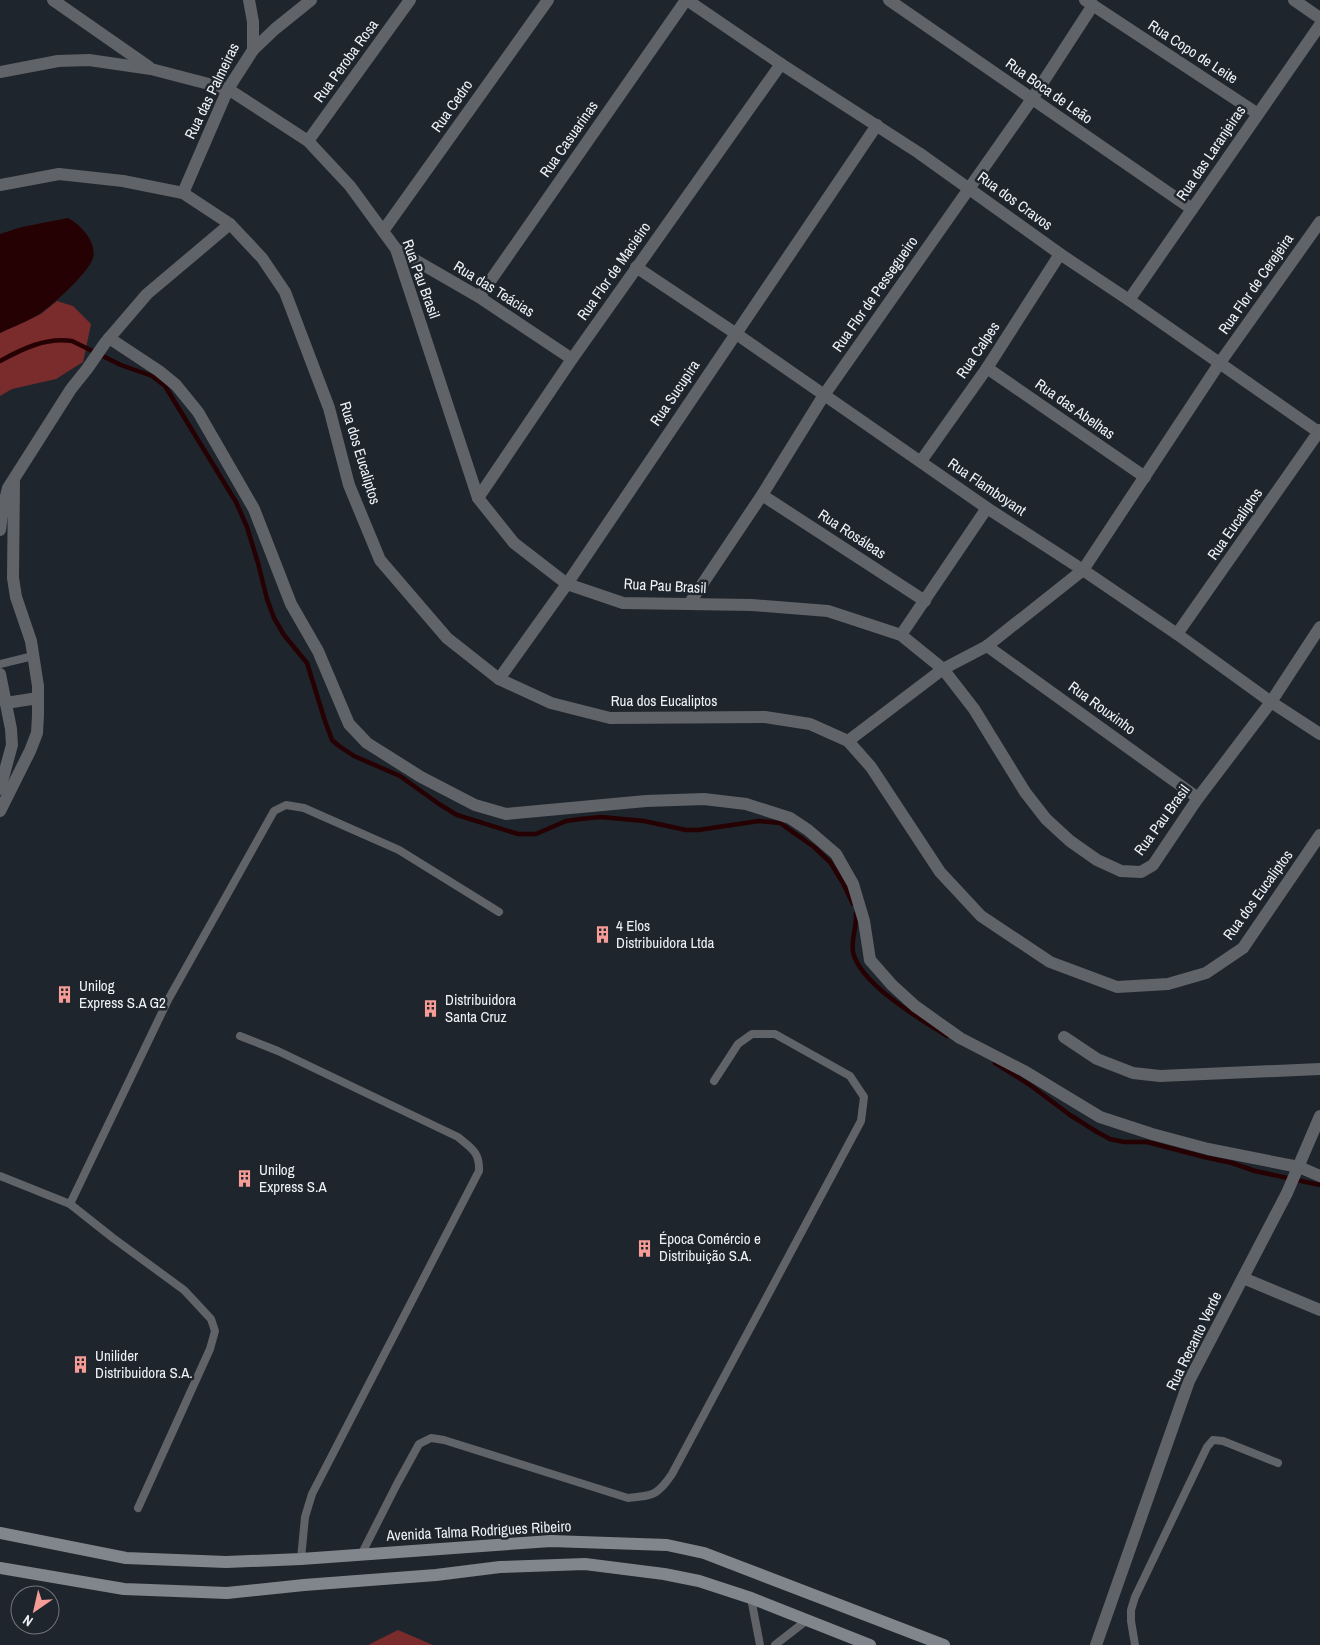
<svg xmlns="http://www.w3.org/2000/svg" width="1320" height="1645" font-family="'Archivo Narrow',sans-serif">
	<rect width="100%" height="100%" fill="#1f252c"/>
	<g fill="#792c2b">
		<polygon points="57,301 73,306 91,324 83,362 56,379 12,389 0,396 0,333 41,314"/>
		<polygon points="398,1630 433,1645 368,1645"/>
	</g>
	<path fill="#260103" d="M68,218C81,225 97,242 93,258C89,272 54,304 42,312C30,321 14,326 0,333V234L22,227Z"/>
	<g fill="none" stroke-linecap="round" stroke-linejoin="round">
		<g stroke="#260103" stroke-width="4.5">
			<path d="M0,361C22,349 46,337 72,341L121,365L152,376L165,386L236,502L247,527L258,563L267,599L274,618L284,635L307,663L325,721L332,740L339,746L354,756L400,776L439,804L457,815L518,834H536L566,821L580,819L601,817L644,821L686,830H698L759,821L780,823L814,847L830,862L843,883L853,904"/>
			<path d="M856,913C857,926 851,939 853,952C860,984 920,1019 947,1036"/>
			<polyline points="995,1063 1030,1085 1070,1115 1097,1132 1110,1139 1124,1142 1147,1142 1204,1157 1232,1163 1255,1171 1320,1185"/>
		</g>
		<g stroke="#606367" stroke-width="8">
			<polyline points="0,664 33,656"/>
			<path d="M240,1036L278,1051L458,1137C471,1148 480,1152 479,1171L312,1494L305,1517L301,1559"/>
			<polyline points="0,1176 70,1204 113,1238 184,1290 211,1319 215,1331 210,1349 138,1508"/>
			<polyline points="70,1204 168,1000 274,811 286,805 304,808 399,850 499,912"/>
			<path d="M361,1555L397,1484L419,1444L431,1438L444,1440L628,1498C653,1496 658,1495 672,1474L861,1121L864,1097L850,1076L775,1034H752L738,1044L714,1081"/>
			<polyline points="751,1598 760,1645"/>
			<polyline points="775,1645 807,1620"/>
			<polyline points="1135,1645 1131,1621 1131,1610 1135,1597 1207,1447 1213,1440 1223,1441 1278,1463"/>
		</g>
		<g stroke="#606367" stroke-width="12">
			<polyline points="53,0 149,67"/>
			<polyline points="687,0 781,64 919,153 1060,254 1129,300 1320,433"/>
			<polyline points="889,0 1192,209"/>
			<polyline points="1085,0 1258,114"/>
			<polyline points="1294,0 1320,18"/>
			<polyline points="253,50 275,29 311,0"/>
			<polyline points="0,72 58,61 89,60 151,69 228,89 308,141 350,186 396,249 478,498 514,543 567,584 623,603 752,605 828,611 901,635 943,669 974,709 1025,792 1046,819 1070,841 1097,860 1121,871 1141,872 1153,865 1198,798 1271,702 1320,627"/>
			<polyline points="308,141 410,0"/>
			<polyline points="0,185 59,174 123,181 183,193 230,224 262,258 285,292 329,408 349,485 380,560 447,638 499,679 551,703 610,718 765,717 810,724 848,741 871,767 940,872 981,916 1050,962 1117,987 1168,984 1206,973 1243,948 1320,835"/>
			<polyline points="183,193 228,89 253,50 253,22 249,0"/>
			<polyline points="383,231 548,0"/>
			<polyline points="396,249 479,297 572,359"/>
			<polyline points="636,267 735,333 987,508 1083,570 1177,634 1271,702 1320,734"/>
			<polyline points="479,297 686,0"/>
			<polyline points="1129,300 1320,25"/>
			<polyline points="109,338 159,371 176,385 198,412 254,509 291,604 318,651 349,724 367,743 421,777 475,805 506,814 646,801 704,799 746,804 790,818 808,830 836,854 853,884 864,921 870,960 892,985 915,1006 960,1038 1024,1071 1100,1117 1152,1134 1208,1149 1299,1167 1320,1176"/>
			<polyline points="987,368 1145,477"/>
			<polyline points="921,461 987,368 1060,254"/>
			<polyline points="762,495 925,601"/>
			<polyline points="478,498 572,359 781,64"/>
			<polyline points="0,530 3,508 8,488 71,389 87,369 105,343 147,294 230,224"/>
			<polyline points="689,604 762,495 824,395 1032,99 1093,5"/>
			<polyline points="1177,634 1320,430"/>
			<polyline points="901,635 987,508"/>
			<polyline points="987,646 1198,798"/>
			<polyline points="0,674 11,729 12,745 0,789"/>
			<polyline points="499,679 567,584 877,125"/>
			<polyline points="6,703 38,698"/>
			<polyline points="848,741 943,669 987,646 1083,570 1219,364 1320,222"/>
			<polyline points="0,811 30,751 37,733 38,715 38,686 31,641 16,597 13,578 14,481"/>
			<polyline points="1064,1037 1097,1059 1133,1073 1160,1076 1320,1069"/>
			<polyline points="1243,1278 1320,1310"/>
			<polyline points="1096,1645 1189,1381 1287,1193 1320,1116"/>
		</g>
		<g stroke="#81868c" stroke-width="12">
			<polyline points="0,1533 126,1558 226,1562 301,1559 551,1541 667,1545 704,1553 944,1645"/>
			<polyline points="0,1568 124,1589 227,1593 304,1585 436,1575 500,1567 585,1564 664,1574 699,1581 751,1598 870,1645"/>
		</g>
	</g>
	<defs>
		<symbol id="building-bare" viewBox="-9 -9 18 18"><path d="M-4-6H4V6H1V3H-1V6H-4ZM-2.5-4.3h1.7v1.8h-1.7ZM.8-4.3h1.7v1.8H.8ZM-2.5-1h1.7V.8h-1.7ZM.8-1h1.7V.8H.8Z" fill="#f59c96" stroke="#1f252c" stroke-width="2.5" paint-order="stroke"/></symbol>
	</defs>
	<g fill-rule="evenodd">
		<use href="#building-bare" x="590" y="922" width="25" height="25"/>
		<use href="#building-bare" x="52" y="982" width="25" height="25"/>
		<use href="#building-bare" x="418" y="996" width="25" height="25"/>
		<use href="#building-bare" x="232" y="1166" width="25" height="25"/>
		<use href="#building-bare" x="632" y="1236" width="25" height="25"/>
		<use href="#building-bare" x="68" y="1352" width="25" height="25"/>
	</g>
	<g text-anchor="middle" stroke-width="5" stroke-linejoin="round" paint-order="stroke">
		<g font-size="15" fill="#eef2f7" stroke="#1f252c">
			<text transform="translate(1193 52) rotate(33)" y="5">Rua Copo de Leite</text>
			<text transform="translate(346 61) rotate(-54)" y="5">Rua Peroba Rosa</text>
			<text transform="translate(212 91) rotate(-64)" y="5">Rua das Palmeiras</text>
			<text transform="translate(1049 91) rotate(35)" y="5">Rua Boca de Leão</text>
			<text transform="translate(452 106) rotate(-55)" y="5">Rua Cedro</text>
			<text transform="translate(569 139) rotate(-55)" y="5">Rua Casuarinas</text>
			<text transform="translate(1211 153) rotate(-56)" y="5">Rua das Laranjeiras</text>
			<text transform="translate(1015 201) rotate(36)" y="5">Rua dos Cravos</text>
			<text transform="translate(614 271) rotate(-55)" y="5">Rua Flor de Macieiro</text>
			<text transform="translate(421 279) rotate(70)" y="5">Rua Pau Brasil</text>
			<text transform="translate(1256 284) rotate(-55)" y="5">Rua Flor de Cerejeira</text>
			<text transform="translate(494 289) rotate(32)" y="5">Rua das Teácias</text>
			<text transform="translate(875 294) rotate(-55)" y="5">Rua Flor de Pessegueiro</text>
			<text transform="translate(978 350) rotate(-56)" y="5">Rua Calpes</text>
			<text transform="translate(675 393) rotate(-56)" y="5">Rua Sucupira</text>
			<text transform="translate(1075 409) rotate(35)" y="5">Rua das Abelhas</text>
			<text transform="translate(360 453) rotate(73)" y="5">Rua dos Eucaliptos</text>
			<text transform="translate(987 487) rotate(34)" y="5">Rua Flamboyant</text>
			<text transform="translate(1235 524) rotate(-55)" y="5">Rua Eucaliptos</text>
			<text transform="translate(852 534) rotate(33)" y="5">Rua Rosáleas</text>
			<text transform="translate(665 586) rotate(3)" y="5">Rua Pau Brasil</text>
			<text x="664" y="706">Rua dos Eucaliptos</text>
			<text transform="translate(1102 708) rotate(36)" y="5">Rua Rouxinho</text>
			<text transform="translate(1162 820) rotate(-54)" y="5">Rua Pau Brasil</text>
			<text transform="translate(1258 895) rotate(-54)" y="5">Rua dos Eucaliptos</text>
			<text transform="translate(1194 1341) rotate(-64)" y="5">Rua Recanto Verde</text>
			<text transform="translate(479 1531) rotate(-3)" y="5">Avenida Talma Rodrigues Ribeiro</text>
		</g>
		<g font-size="15" fill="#eef2f7" stroke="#1f252c" text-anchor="start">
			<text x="616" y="931">4 Elos<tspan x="616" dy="17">Distribuidora Ltda</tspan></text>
			<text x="79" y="991">Unilog<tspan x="79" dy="17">Express S.A G2</tspan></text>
			<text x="445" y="1005">Distribuidora<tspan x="445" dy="17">Santa Cruz</tspan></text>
			<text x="259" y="1175">Unilog<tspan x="259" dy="17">Express S.A</tspan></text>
			<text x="659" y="1244">Época Comércio e<tspan x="659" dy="17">Distribuição S.A.</tspan></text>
			<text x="95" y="1361">Unilider<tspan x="95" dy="17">Distribuidora S.A.</tspan></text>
		</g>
	</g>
	<g transform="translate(35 1610) rotate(214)"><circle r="24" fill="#1f252c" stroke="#72777d"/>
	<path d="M0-4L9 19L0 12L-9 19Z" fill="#f59c96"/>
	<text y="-8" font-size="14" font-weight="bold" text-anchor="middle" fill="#eef2f7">N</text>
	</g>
</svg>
